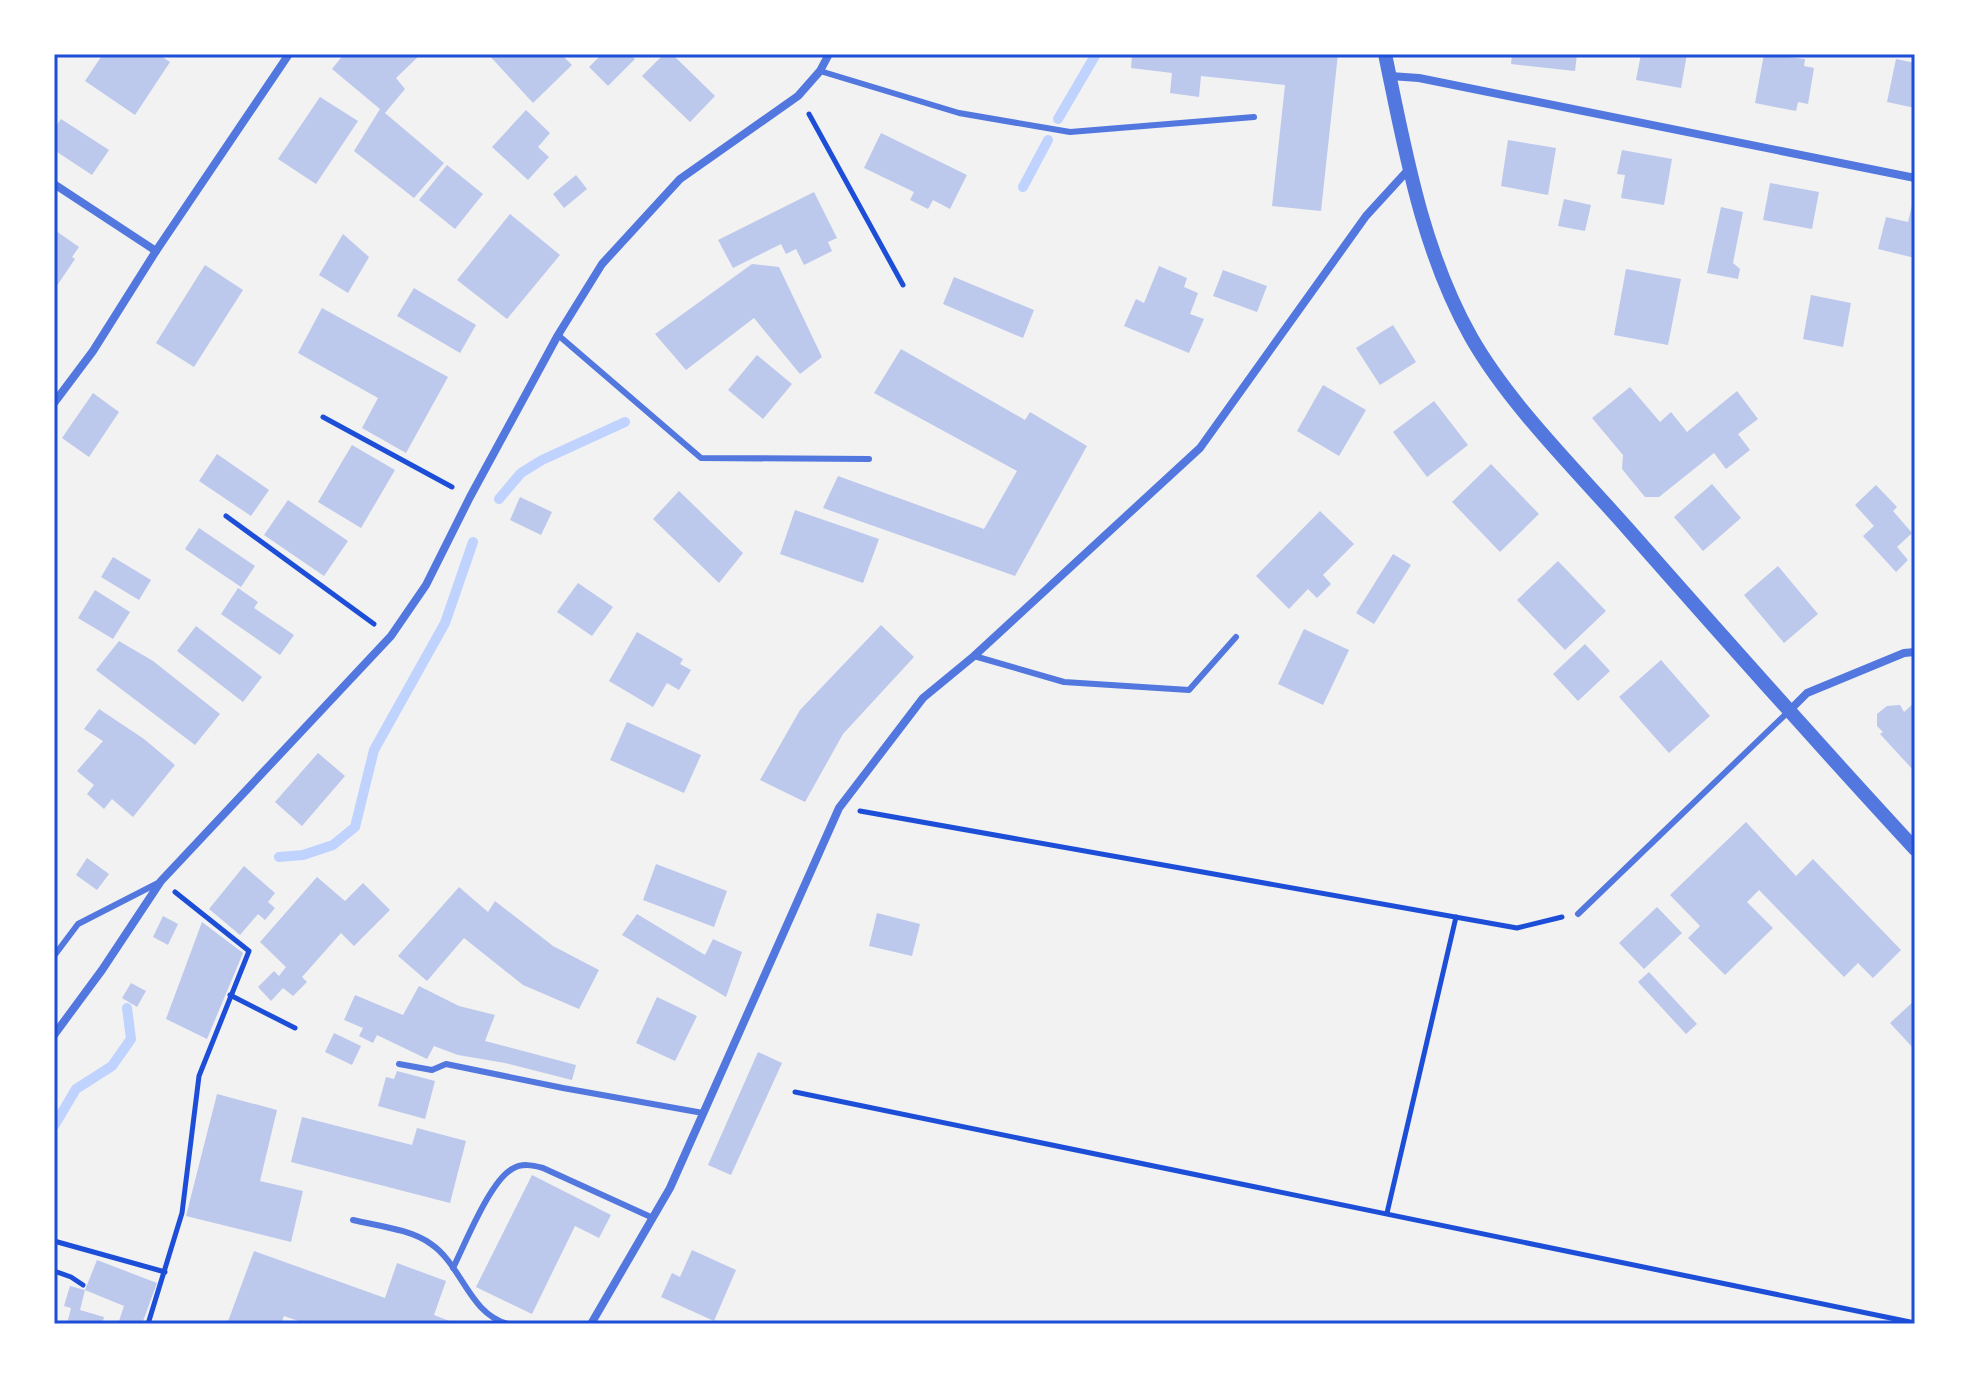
<svg xmlns="http://www.w3.org/2000/svg" width="1969" height="1378" font-family="Manrope,sans-serif">
	<rect width="100%" height="100%" fill="#f2f2f2"/>
	<g fill="none" stroke-linecap="round" stroke-linejoin="round">
		<g stroke="#bfd3fe" stroke-width="10">
			<polyline points="1058,119 1096,54"/>
			<polyline points="1023,187 1048,140"/>
			<polyline points="499,499 521,473 542,460 625,422"/>
			<polyline points="279,857 303,855 333,845 355,827 374,750 445,623 473,542"/>
			<polyline points="54,1126 76,1089 112,1066 131,1039 127,1008"/>
		</g>
	</g>
	<g fill="#bdc9ec">
		<polygon points="103,54 158,54 170,62 135,115 85,81"/>
		<polygon points="344,54 421,54 396,78 405,89 385,113 444,163 414,198 354,151 380,109 332,69"/>
		<polygon points="488,54 561,54 572,65 533,103"/>
		<polygon points="602,54 630,54 635,59 608,86 589,67"/>
		<polygon points="664,54 672,54 715,96 690,122 642,76"/>
		<polygon points="1132,54 1338,54 1321,211 1272,206 1285,85 1201,76 1199,97 1170,93 1172,73 1131,68"/>
		<polygon points="1512,54 1577,54 1575,71 1511,64"/>
		<polygon points="1641,54 1687,54 1681,88 1636,80"/>
		<polygon points="1764,54 1805,59 1804,66 1814,68 1808,104 1798,102 1796,111 1755,103"/>
		<polygon points="1896,59 1915,63 1915,108 1887,102"/>
		<polygon points="320,97 358,121 316,184 278,159"/>
		<polygon points="526,110 550,133 538,147 549,157 528,180 492,147"/>
		<polygon points="61,119 109,150 92,175 54,150 54,129"/>
		<polygon points="881,133 967,175 950,209 933,200 928,209 910,200 914,192 864,168"/>
		<polygon points="1508,140 1556,148 1548,195 1501,186"/>
		<polygon points="1622,150 1672,159 1664,205 1621,198 1625,175 1617,174"/>
		<polygon points="447,165 483,194 455,229 419,200"/>
		<polygon points="576,175 587,189 564,208 553,194"/>
		<polygon points="1770,183 1819,192 1812,229 1763,220"/>
		<polygon points="814,192 837,238 828,242 832,251 804,265 796,249 786,254 781,244 733,268 718,240"/>
		<polygon points="1564,199 1591,205 1585,231 1558,226"/>
		<polygon points="1912,205 1915,205 1915,258 1878,249 1886,217 1908,222"/>
		<polygon points="1721,207 1743,212 1733,263 1740,269 1738,279 1707,273"/>
		<polygon points="510,214 560,255 507,319 457,280"/>
		<polygon points="56,231 79,247 72,257 75,259 54,290 54,235"/>
		<polygon points="343,234 369,257 348,293 319,275"/>
		<polygon points="752,264 779,267 822,357 800,374 754,318 686,370 655,334"/>
		<polygon points="205,265 243,290 194,367 156,343"/>
		<polygon points="1159,266 1187,278 1184,287 1198,293 1190,314 1204,319 1189,353 1124,326 1136,299 1144,303"/>
		<polygon points="1626,269 1681,279 1668,345 1614,335"/>
		<polygon points="1223,270 1267,286 1257,312 1213,296"/>
		<polygon points="954,277 1034,310 1023,338 943,304"/>
		<polygon points="414,288 476,325 460,353 397,316"/>
		<polygon points="1811,295 1851,303 1843,347 1803,339"/>
		<polygon points="322,308 448,377 406,453 362,428 378,398 298,353"/>
		<polygon points="1393,325 1416,362 1380,385 1356,348"/>
		<polygon points="901,349 1025,420 1030,412 1087,446 1015,576 823,508 838,476 984,529 1017,471 874,393"/>
		<polygon points="757,355 792,384 763,419 728,390"/>
		<polygon points="1323,385 1366,410 1339,456 1297,431"/>
		<polygon points="1630,387 1660,422 1671,412 1687,432 1737,391 1758,419 1738,434 1750,450 1726,469 1714,453 1659,497 1645,497 1622,469 1623,455 1592,418"/>
		<polygon points="93,393 119,412 89,457 62,438"/>
		<polygon points="1434,401 1468,445 1427,477 1393,432"/>
		<polygon points="352,445 395,470 361,528 318,502"/>
		<polygon points="217,454 269,490 251,516 199,481"/>
		<polygon points="1491,464 1539,514 1500,552 1452,502"/>
		<polygon points="1712,484 1741,518 1703,551 1674,517"/>
		<polygon points="1876,485 1897,507 1893,511 1912,533 1897,547 1908,560 1896,572 1863,536 1874,526 1855,505"/>
		<polygon points="679,491 743,553 719,583 653,519"/>
		<polygon points="520,497 552,512 541,535 510,520"/>
		<polygon points="288,500 348,541 324,576 264,535"/>
		<polygon points="795,510 879,539 863,583 780,554"/>
		<polygon points="1320,511 1354,544 1323,575 1331,584 1317,598 1308,589 1289,609 1256,576"/>
		<polygon points="199,528 255,566 241,587 185,549"/>
		<polygon points="1393,554 1411,565 1374,624 1356,613"/>
		<polygon points="113,557 151,580 139,600 101,577"/>
		<polygon points="1558,561 1606,611 1565,650 1517,600"/>
		<polygon points="1778,566 1818,614 1784,643 1744,595"/>
		<polygon points="578,583 613,607 592,636 557,612"/>
		<polygon points="238,588 258,602 254,608 294,635 280,655 221,614"/>
		<polygon points="95,590 130,612 113,639 78,618"/>
		<polygon points="881,625 914,657 843,734 805,802 760,780 800,710"/>
		<polygon points="196,626 262,677 243,702 177,651"/>
		<polygon points="1304,629 1349,650 1323,705 1278,684"/>
		<polygon points="637,632 683,659 680,664 691,670 679,690 667,683 653,707 609,681"/>
		<polygon points="119,641 153,661 220,714 195,745 96,670"/>
		<polygon points="1585,644 1610,671 1578,701 1553,674"/>
		<polygon points="1661,660 1710,716 1669,753 1619,697"/>
		<polygon points="1915,702 1915,772 1880,734 1883,732 1877,726 1877,714 1887,706 1900,705 1904,712"/>
		<polygon points="99,709 144,739 175,765 133,817 112,799 104,809 87,794 94,785 77,771 103,741 84,729"/>
		<polygon points="627,722 701,755 684,793 610,760"/>
		<polygon points="318,753 345,776 302,826 275,802"/>
		<polygon points="1746,822 1796,876 1813,859 1901,950 1873,978 1858,963 1844,977 1759,890 1747,902 1773,928 1725,975 1688,938 1700,926 1670,895"/>
		<polygon points="87,858 109,874 97,890 76,875"/>
		<polygon points="656,864 727,891 714,927 643,900"/>
		<polygon points="244,866 275,893 268,902 275,908 265,920 258,914 240,935 209,909"/>
		<polygon points="317,877 345,901 363,883 390,910 354,946 341,933 302,977 307,982 293,996 283,988 271,1001 258,987 274,971 279,976 286,967 260,942"/>
		<polygon points="459,887 488,912 495,901 553,946 599,970 579,1009 523,985 464,938 427,981 398,956"/>
		<polygon points="1657,907 1682,933 1644,969 1619,943"/>
		<polygon points="877,913 920,924 912,956 869,946"/>
		<polygon points="637,914 705,955 713,939 742,952 726,997 622,935"/>
		<polygon points="163,916 178,924 168,945 153,937"/>
		<polygon points="202,922 243,953 207,1039 166,1019"/>
		<polygon points="1649,972 1697,1024 1686,1034 1638,982"/>
		<polygon points="131,983 146,991 137,1007 122,998"/>
		<polygon points="419,986 459,1006 495,1015 485,1041 576,1065 572,1080 505,1063 458,1055 434,1046 427,1059 377,1035 373,1043 359,1036 363,1028 344,1020 355,995 403,1015"/>
		<polygon points="657,997 697,1016 675,1061 636,1043"/>
		<polygon points="1915,1000 1915,1050 1890,1023"/>
		<polygon points="334,1033 361,1046 352,1065 325,1052"/>
		<polygon points="758,1052 782,1063 731,1175 708,1165"/>
		<polygon points="397,1071 435,1081 425,1119 378,1106 386,1077 394,1079"/>
		<polygon points="217,1094 277,1110 260,1181 303,1191 291,1242 186,1216"/>
		<polygon points="302,1117 412,1145 417,1128 466,1141 450,1203 291,1162"/>
		<polygon points="532,1175 611,1215 599,1238 575,1226 532,1314 476,1287"/>
		<polygon points="692,1250 736,1270 714,1321 661,1297 672,1273 680,1277"/>
		<polygon points="254,1251 385,1298 397,1263 446,1281 434,1315 457,1324 307,1324 284,1316 281,1324 227,1324"/>
		<polygon points="97,1260 157,1283 142,1324 118,1324 124,1306 85,1290 80,1310 104,1317 102,1324 67,1324 71,1308 64,1306 70,1286 85,1290"/>
	</g>
	<g fill="none" stroke-linecap="round" stroke-linejoin="round">
		<g stroke="#1d4ed8" stroke-width="5">
			<polyline points="809,114 903,285"/>
			<polyline points="323,417 452,487"/>
			<polyline points="226,516 374,624"/>
			<polyline points="860,811 1517,928 1562,917"/>
			<polyline points="230,995 295,1028"/>
			<polyline points="795,1092 1915,1323"/>
			<polyline points="1387,1213 1456,917"/>
			<polyline points="54,1241 165,1272"/>
			<polyline points="54,1271 71,1277 83,1285"/>
			<polyline points="148,1324 182,1213 199,1076 249,951 175,892"/>
		</g>
		<g stroke="#5277de" stroke-width="6">
			<polyline points="820,71 959,113 1070,132 1254,117"/>
			<polyline points="558,335 701,458 869,459"/>
			<polyline points="974,656 1064,682 1189,690 1236,637"/>
			<polyline points="1578,914 1788,712"/>
			<polyline points="54,956 78,924 160,882"/>
			<polyline points="399,1064 432,1070 446,1064 563,1088 703,1113"/>
			<path d="M353,1220C378,1226 410,1229 431,1244C462,1265 469,1314 508,1324"/>
			<path d="M453,1268C465,1244 490,1181 512,1169C522,1163 532,1165 543,1168L653,1218"/>
		</g>
		<g stroke="#5277de" stroke-width="8">
			<polyline points="1390,76 1419,78 1915,178"/>
			<polyline points="54,184 156,251"/>
			<polyline points="54,403 93,351 156,251 289,54"/>
			<polyline points="1788,712 1807,693 1904,653 1915,652"/>
			<polyline points="54,1035 102,970 161,881 391,636 426,585 470,497 558,335 602,264 680,179 798,96 820,71 829,54"/>
			<polyline points="591,1324 670,1188 839,808 923,698 974,656 1200,448 1366,216 1409,169"/>
		</g>
		<path stroke="#5277de" stroke-width="14" d="M1385,54C1405,150 1422,250 1471,337C1509,404 1576,470 1628,529C1723,637 1818,744 1915,849"/>
	</g>
	<rect width="1969" height="1378" fill="none" stroke="#ffffff" stroke-width="112"/>
	<rect x="56" y="56" width="1857" height="1266" fill="none" stroke="#1d4ed8" stroke-width="3"/>
</svg>
